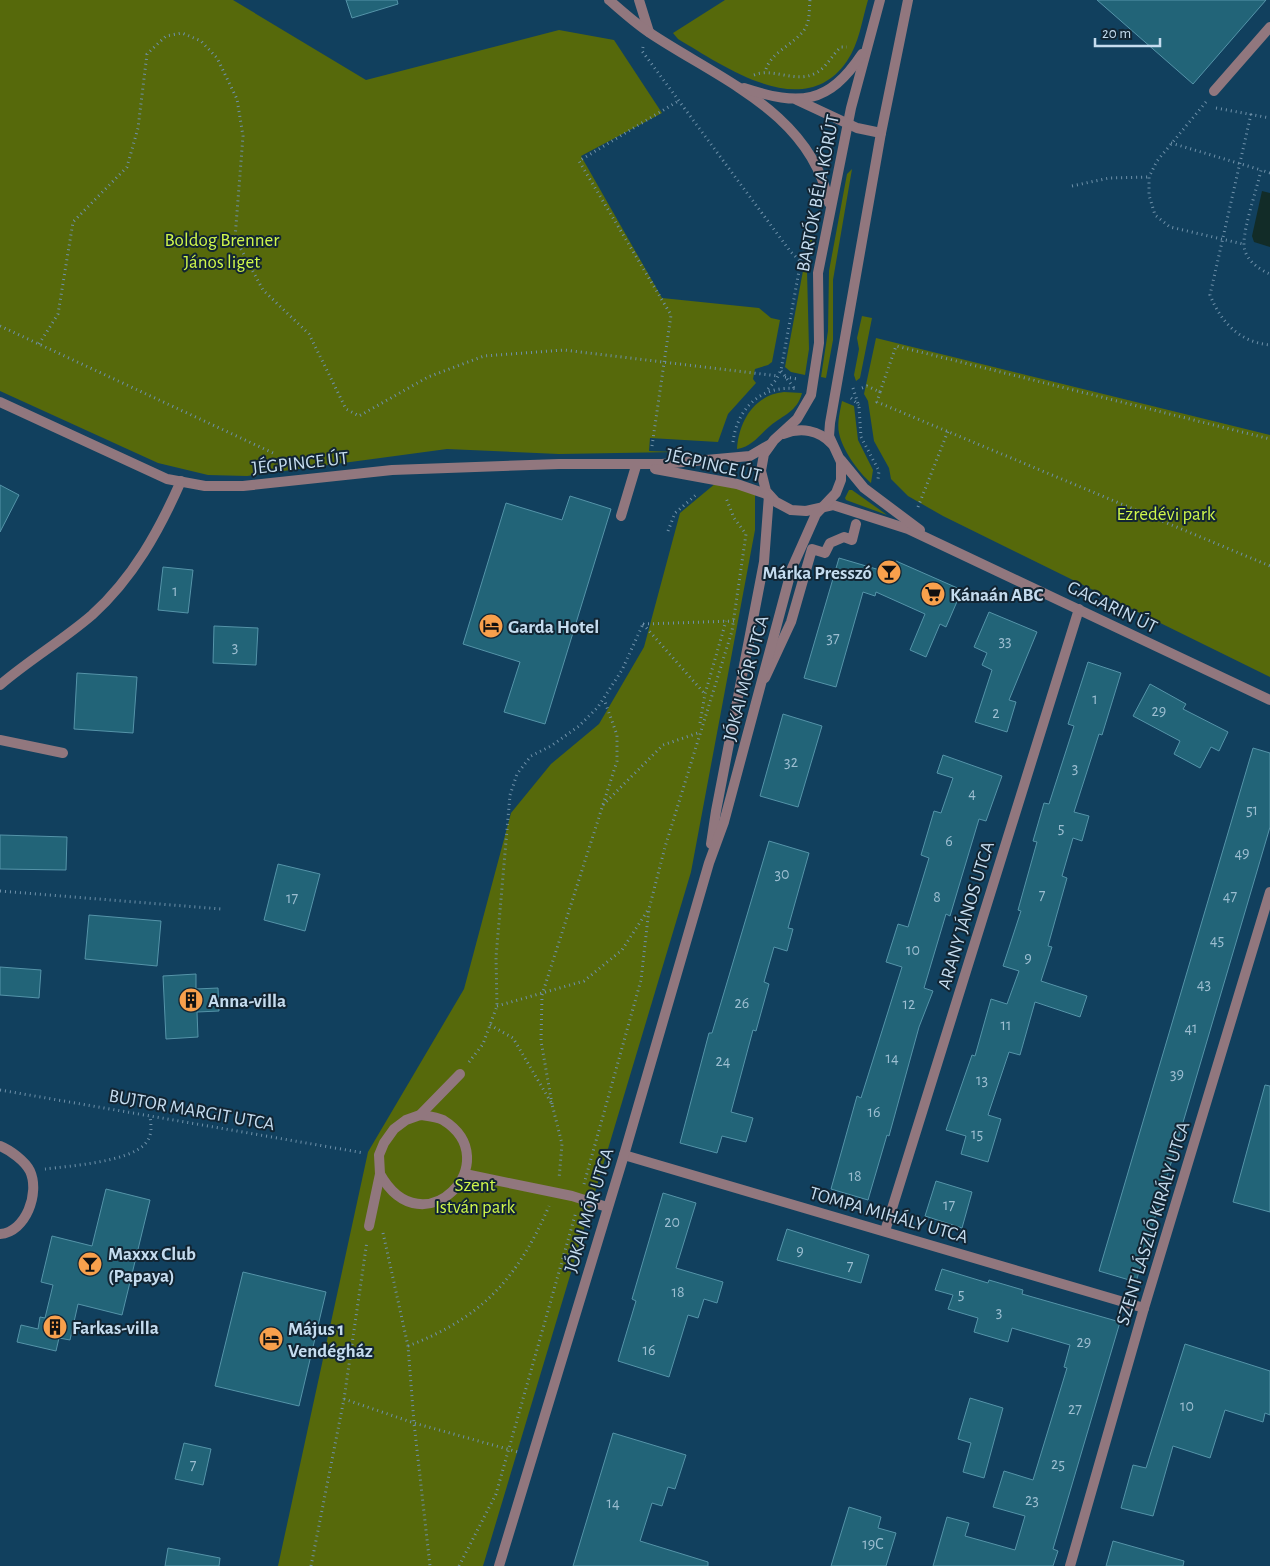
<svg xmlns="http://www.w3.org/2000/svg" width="1270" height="1566" font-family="'Alegreya Sans',sans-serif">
	<rect width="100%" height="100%" fill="#11405e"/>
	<g fill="#56690b">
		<polygon points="0,0 233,0 366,80 559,30 614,40 662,113 581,156 662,298 759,308 771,318 780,320 772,362 768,365 755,369 753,379 756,383 728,414 718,442 650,438 649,451 676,452 559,454 447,449 247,476 208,475 158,463 0,391"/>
		<path d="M725,0H868C862,20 859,44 847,61C804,124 724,66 678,39L673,33Z"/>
		<polygon points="852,169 833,280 833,340 826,378 821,377 828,331 829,271 847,174"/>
		<polygon points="813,236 807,271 809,349 805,375 791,372 785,367 808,244"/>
		<polygon points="862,316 872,318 860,378 856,381 854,375 859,349 857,338"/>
		<polygon points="876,338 1270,435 1270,677 943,516 908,496 891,479 889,468 874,441 868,401 864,394"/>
		<path d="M784,392L802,393C797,412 783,415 770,426C758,436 753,446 737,449C739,421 754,395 784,392Z"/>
		<path d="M842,401L854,406L858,440L873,470L871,483C858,472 842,449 839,433C837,423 840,411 842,401Z"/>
		<polygon points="716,483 755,492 755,530 691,872 483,1566 278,1566 368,1152 464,989 511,813 551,764 599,724 644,647 680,513"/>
		<polygon points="849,490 852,490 887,515 846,500 845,498"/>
	</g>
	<polygon fill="#122c28" points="1262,191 1270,193 1270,247 1254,242 1252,236"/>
	<g fill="#226478" stroke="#5594a9">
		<polygon points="346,0 397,0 398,4 352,18"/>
		<polygon points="1097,0 1266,0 1193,84"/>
		<polygon points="0,485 19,495 0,532"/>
		<polygon points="570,496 611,509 545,724 504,712 520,662 463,644 506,503 562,520"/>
		<polygon points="839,558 890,573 896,561 962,590 946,627 940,624 926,657 910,650 925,614 876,592 875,596 863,592 836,687 804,678"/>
		<polygon points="163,567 193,570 188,613 158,610"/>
		<polygon points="989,612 1037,632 1009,700 1016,702 1007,732 975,722 992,670 982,665 987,653 974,647"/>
		<polygon points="214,626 258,628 256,665 213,663"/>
		<polygon points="1088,662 1121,673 1102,735 1099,734 1074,812 1089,816 1082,841 1073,838 1062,876 1067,878 1048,946 1052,947 1041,981 1087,996 1080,1017 1035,1002 1020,1055 1009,1052 988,1115 1001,1119 988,1162 961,1154 966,1136 946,1130 972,1055 975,1056 991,999 1007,1004 1019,971 1003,966 1021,911 1018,910 1037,842 1033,841 1044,803 1049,804 1074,726 1068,724"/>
		<polygon points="77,673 137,677 133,733 74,729"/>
		<polygon points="1150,684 1186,704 1183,709 1228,732 1219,751 1211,747 1200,768 1174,754 1180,741 1133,716"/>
		<polygon points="783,714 822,726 798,807 760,796"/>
		<polygon points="1253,748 1270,753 1270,827 1136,1282 1099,1271"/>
		<polygon points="943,755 1002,776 986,821 979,819 950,916 946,914 924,988 933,991 919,1027 889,1136 887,1135 868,1200 831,1189 857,1096 861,1098 902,967 886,962 898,924 908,927 929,858 921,855 934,811 941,813 953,778 937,773"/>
		<polygon points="0,835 67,837 66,870 0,869"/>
		<polygon points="769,841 809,853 788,928 793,929 787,951 774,947 764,982 769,984 756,1031 753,1030 731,1112 753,1118 746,1142 722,1136 717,1153 680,1143 709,1033 712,1033"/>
		<polygon points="278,864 320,874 305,931 264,920"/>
		<polygon points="89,915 161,921 157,966 85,959"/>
		<polygon points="0,967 41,970 39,998 0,995"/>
		<polygon points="196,974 196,989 218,988 219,1011 197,1012 198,1037 166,1039 163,976"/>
		<polygon points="1265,1085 1270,1086 1270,1212 1233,1202"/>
		<polygon points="936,1181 972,1192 962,1228 925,1216"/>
		<polygon points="106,1189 150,1200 122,1315 78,1304 70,1340 59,1338 56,1351 17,1342 21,1325 38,1329 40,1317 45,1318 53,1285 41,1282 52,1236 92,1246"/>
		<polygon points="663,1193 696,1203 676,1268 723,1282 717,1303 704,1299 698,1318 688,1315 669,1377 618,1361 636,1301 632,1299"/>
		<polygon points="787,1229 869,1255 861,1283 777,1260"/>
		<polygon points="942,1269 988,1283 989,1280 1023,1290 1022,1294 1120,1322 1053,1549 1058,1551 1053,1566 933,1566 947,1517 969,1523 965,1536 1015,1550 1025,1516 993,1507 1004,1471 1033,1480 1067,1368 1064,1367 1070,1345 1012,1328 1008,1342 974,1332 978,1318 948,1309 953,1295 935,1290"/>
		<polygon points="243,1272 326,1292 299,1406 215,1386"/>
		<polygon points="1185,1344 1270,1371 1270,1415 1265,1413 1263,1422 1225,1410 1210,1458 1173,1446 1153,1516 1121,1508 1133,1465 1146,1468"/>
		<polygon points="970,1398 1003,1408 984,1478 963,1472 971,1443 958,1439"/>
		<polygon points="613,1433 686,1455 675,1489 668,1487 662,1506 652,1503 640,1541 708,1562 708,1566 573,1566"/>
		<polygon points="184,1443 211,1449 203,1485 175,1479"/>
		<polygon points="849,1507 881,1517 878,1528 896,1533 886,1566 831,1566"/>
		<polygon points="1113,1541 1184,1561 1183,1566 1106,1566"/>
		<polygon points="168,1548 220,1558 219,1566 165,1566"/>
	</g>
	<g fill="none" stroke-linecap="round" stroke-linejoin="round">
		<g stroke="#6f91aa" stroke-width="3" stroke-dasharray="1 4" stroke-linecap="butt">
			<polyline points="643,47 642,51 790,251 801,262"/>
			<path d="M766,69C772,51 796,44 806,27C810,19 809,9 810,0"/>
			<path d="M754,75C774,67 795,84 816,73C827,67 832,55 841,47H847"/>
			<polyline points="1206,102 1157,161 1149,177 1149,195 1155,215 1170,227 1243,244"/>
			<polyline points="1216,108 1270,118"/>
			<path d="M1251,114L1210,295C1221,322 1239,342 1270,345"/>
			<polyline points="1171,143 1261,170"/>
			<path d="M1270,173L1261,170C1257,189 1244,226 1244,243C1243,258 1258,269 1270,274"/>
			<polyline points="1072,186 1109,178 1149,177"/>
			<polyline points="0,326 273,453"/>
			<polyline points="39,344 58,314 73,222 127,167 138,128 147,54 166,36 182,33 201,41 217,58 237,99 243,136 235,238 263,290 309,334 346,409 359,416 428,377 484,356 564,350 778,376"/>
			<polyline points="781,371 794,388"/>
			<polyline points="785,377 798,379"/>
			<polyline points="853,388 859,407 861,437 879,471 878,479"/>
			<polyline points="862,388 867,386 880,392 896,346 1270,439"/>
			<polyline points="768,389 776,380 781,370 809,216 810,200"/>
			<polyline points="880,392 877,402 1270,566"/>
			<polyline points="851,398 859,405"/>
			<path d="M733,442C737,408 762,384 798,389"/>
			<polyline points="652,446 671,315 579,161 680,100"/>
			<polyline points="918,507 948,431"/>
			<polyline points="668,531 675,513 697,494"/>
			<polyline points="643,624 705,694"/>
			<polyline points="643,624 734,621"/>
			<polyline points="700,723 705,694 726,621"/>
			<polyline points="603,805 663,745 698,733"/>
			<polyline points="0,891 221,909"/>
			<polyline points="497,1006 584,981 622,950 648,910"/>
			<polyline points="490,1025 513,1038 552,1104 562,1144 559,1179"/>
			<polyline points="469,1062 483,1044 497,1006 496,957 510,795 517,774 531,756 551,746 579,726 598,707 622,670 643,624"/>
			<polyline points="0,1090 364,1153"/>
			<polyline points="552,1104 541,1041 542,995 617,761 617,735 604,699"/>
			<path d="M45,1169C70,1166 128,1162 145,1144C153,1135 151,1126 150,1115"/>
			<polyline points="584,1184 641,980 649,909 665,847 732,631 746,534 734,518 726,498"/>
			<polyline points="383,1233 408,1346 414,1423 430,1566"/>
			<path d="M408,1346C482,1318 518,1278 549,1206"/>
			<polyline points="344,1399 414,1423 518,1452"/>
			<polyline points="311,1566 344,1399 367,1241"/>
			<polyline points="459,1566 496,1494 576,1212"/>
		</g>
		<g stroke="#91777e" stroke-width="10">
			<polyline points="1214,91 1270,27"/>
			<polyline points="621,516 636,466"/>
			<path d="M0,685C29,660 63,640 92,615C133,578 159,531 181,481"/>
			<polyline points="0,740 63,753"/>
			<path d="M0,1146C10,1150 25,1161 30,1171C40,1193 26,1232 0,1234"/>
			<path d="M380,1174C423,1251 509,1161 443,1120C437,1117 427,1116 420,1115"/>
			<polyline points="465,1174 572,1196 607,1207"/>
			<polyline points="369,1226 380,1174 379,1155 384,1143 394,1129 406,1120 420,1115 460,1074"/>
		</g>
		<g stroke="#91777e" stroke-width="10">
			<polyline points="639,0 649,32"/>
			<polyline points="0,402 167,479 205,486 243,486 392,470 559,464 662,464 750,456 769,445"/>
			<polyline points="655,469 737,484 769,495"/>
			<polyline points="765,678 791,622 812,549 825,553 830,543 844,537 852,540 856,524"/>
			<polyline points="624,1155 1144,1308"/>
			<polyline points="885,1231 1079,609"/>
			<polyline points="1070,1566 1144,1308 1270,892"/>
		</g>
		<g stroke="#91777e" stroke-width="10">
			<path d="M609,0C622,11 636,24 650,33C719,79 811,113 829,203"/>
			<polyline points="880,0 851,108 818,273 819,343 811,395 797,419 774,440 764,454 761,471 766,491 776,502 791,510 806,511 833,505 908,529 1270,700"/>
			<path d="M744,88C800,106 828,105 862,54"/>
			<polyline points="797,100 857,128 881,133"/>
			<path d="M783,434C801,427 819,430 832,444"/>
			<polyline points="841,460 864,488 920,530"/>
			<polyline points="711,844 716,811 764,562 769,495"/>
			<polyline points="499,1566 624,1155 709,863 724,822 792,568 816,514 836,493 841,480 841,462 829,436 830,423 881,133 908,0"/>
		</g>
	</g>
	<defs>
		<symbol id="bar-disc" viewBox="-11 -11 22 22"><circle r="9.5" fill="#f8a04c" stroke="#122533"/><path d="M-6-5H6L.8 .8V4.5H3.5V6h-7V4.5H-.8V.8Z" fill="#111"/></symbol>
		<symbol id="supermarket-disc" viewBox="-11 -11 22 22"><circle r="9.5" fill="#f8a04c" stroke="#122533"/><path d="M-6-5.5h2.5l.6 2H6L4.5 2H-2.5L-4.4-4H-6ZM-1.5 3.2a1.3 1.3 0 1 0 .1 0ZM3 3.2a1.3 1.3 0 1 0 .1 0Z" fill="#111"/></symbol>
		<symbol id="hotel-disc" viewBox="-11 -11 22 22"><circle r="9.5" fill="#f8a04c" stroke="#122533"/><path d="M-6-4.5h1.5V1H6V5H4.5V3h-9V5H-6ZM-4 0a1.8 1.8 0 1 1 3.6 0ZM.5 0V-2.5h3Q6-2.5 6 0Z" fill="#111"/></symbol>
		<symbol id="building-disc" viewBox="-11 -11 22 22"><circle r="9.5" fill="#f8a04c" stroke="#122533"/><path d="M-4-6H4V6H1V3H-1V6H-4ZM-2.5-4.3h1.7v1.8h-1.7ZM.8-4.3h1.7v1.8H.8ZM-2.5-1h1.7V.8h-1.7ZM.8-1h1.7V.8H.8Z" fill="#111"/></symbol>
	</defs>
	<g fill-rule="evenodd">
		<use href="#bar-disc" x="875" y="558" width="28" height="28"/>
		<use href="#supermarket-disc" x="919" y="580" width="28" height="28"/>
		<use href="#hotel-disc" x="477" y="612" width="28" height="28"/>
		<use href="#building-disc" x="177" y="986" width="28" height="28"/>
		<use href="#bar-disc" x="76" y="1250" width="28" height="28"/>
		<use href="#building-disc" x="41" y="1313" width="28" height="28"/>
		<use href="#hotel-disc" x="257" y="1325" width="28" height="28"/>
	</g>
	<g text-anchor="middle" stroke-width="4" stroke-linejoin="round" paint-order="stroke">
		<g font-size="16" fill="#9cbed1">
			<text x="175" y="596">1</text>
			<text x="833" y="643">37</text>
			<text x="1005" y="646">33</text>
			<text x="235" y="652">3</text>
			<text x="1095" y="704">1</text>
			<text x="1159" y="716">29</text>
			<text x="996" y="718">2</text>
			<text x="791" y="767">32</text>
			<text x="1075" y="773">3</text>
			<text x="972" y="798">4</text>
			<text x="1252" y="815">51</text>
			<text x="1061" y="833">5</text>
			<text x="949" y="846">6</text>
			<text x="1242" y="858">49</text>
			<text x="782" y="879">30</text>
			<text x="1042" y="900">7</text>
			<text x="1230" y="901">47</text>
			<text x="937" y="902">8</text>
			<text x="292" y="903">17</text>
			<text x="1217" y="945">45</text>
			<text x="913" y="955">10</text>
			<text x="1028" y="963">9</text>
			<text x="1204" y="989">43</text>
			<text x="742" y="1008">26</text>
			<text x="909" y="1009">12</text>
			<text x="1006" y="1030">11</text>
			<text x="1191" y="1033">41</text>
			<text x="892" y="1063">14</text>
			<text x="723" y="1066">24</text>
			<text x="1177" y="1079">39</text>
			<text x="982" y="1085">13</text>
			<text x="874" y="1117">16</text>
			<text x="977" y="1139">15</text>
			<text x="855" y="1181">18</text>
			<text x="949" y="1210">17</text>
			<text x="672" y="1227">20</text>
			<text x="800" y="1256">9</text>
			<text x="850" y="1271">7</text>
			<text x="678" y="1297">18</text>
			<text x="961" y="1299">5</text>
			<text x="999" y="1317">3</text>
			<text x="1084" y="1347">29</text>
			<text x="649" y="1355">16</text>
			<text x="1187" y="1411">10</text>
			<text x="1075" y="1414">27</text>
			<text x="1058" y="1469">25</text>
			<text x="193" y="1470">7</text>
			<text x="1032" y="1505">23</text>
			<text x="613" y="1508">14</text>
			<text x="873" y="1549">19C</text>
		</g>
		<g font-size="19" fill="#c5dcef" stroke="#122533">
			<text transform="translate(817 193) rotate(-79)" y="7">BARTÓK BÉLA KÖRÚT</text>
			<text transform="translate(300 462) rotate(-6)" y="7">JÉGPINCE ÚT</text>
			<text transform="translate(714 464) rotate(13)" y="7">JÉGPINCE ÚT</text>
			<text transform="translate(1113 606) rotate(26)" y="7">GAGARIN ÚT</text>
			<text transform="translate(745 678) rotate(-75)" y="7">JÓKAI MÓR UTCA</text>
			<text transform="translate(965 915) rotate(-73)" y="7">ARANY JÁNOS UTCA</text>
			<text transform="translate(192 1109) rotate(10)" y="7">BUJTOR MARGIT UTCA</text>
			<text transform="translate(588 1210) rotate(-73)" y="7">JÓKAI MÓR UTCA</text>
			<text transform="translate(889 1214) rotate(16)" y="7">TOMPA MIHÁLY UTCA</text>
			<text transform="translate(1152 1223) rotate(-73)" y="7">SZENT LÁSZLÓ KIRÁLY UTCA</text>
		</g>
		<g font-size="19" fill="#cff64b" stroke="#122533">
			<text x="222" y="246">Boldog Brenner<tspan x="222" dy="22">János liget</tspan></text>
			<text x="1166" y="520">Ezredévi park</text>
			<text x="475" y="1191">Szent<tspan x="475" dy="22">István park</tspan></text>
		</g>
		<g font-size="19" font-weight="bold" fill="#c5dcef" stroke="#122533" text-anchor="start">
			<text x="872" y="579" text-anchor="end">Márka Presszó</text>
			<text x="950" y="601">Kánaán ABC</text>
			<text x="508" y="633">Garda Hotel</text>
			<text x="208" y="1007">Anna-villa</text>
			<text x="108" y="1260">Maxxx Club<tspan x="108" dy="22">(Papaya)</tspan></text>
			<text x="72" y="1334">Farkas-villa</text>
			<text x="288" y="1335">Május 1<tspan x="288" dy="22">Vendégház</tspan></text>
		</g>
	</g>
	<path d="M1095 38v8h65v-8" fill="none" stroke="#c5dcef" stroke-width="2.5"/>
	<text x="1102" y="38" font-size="15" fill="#c5dcef" stroke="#122533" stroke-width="4" paint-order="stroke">20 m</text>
</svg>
